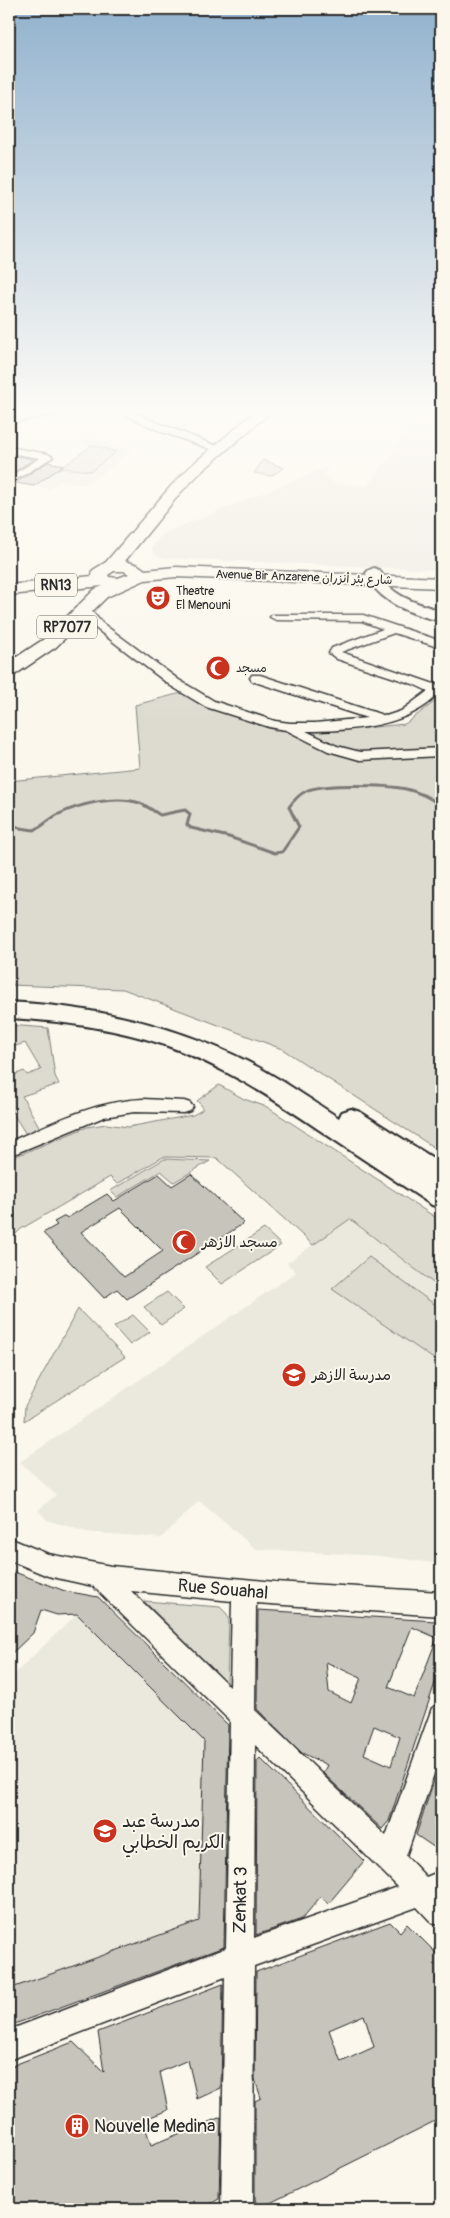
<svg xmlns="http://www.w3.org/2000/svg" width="450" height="2218" font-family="Pangolin,'Playpen Sans Arabic',sans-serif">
	<rect width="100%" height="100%" fill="#fbf7ec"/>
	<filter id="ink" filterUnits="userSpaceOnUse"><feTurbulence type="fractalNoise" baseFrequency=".02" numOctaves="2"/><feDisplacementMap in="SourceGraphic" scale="10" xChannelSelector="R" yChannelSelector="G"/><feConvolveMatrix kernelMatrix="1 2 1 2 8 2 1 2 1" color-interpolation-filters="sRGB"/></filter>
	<g filter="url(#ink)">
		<g fill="#ebe8de">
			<polygon points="426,426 441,434 441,570 168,558 159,557 153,552 152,547 162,534 329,466 324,475 334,483 367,486 393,452 408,428"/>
			<polygon points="87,438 132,450 109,469 83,485 61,481 49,489 34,486 61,468 91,471 115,452 79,443"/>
			<polygon points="349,1219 441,1289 441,1564 380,1556 256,1549 199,1501 161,1538 86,1532 47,1520 38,1510 56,1495 20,1462 296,1272 287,1263"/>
			<polygon points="77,1614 204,1741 199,1921 9,1989 9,1679"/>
		</g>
		<g fill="#dddad0" stroke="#84827e">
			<polygon points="92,445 116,452 91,471 61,468"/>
			<polygon points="263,460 284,468 271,476 254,473"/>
			<polygon points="185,692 212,708 274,730 343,730 405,724 441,697 441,1152 282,1049 123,989 9,985 9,781 140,768 135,705"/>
			<polygon points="9,1025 48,1028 55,1076 59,1084 22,1096 41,1130 27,1136 9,1107 9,1077 24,1071 27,1075 41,1070 25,1043 9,1048"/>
			<polygon points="219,1085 244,1099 267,1107 441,1221 441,1289 350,1219 313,1245 217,1158 163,1157 117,1184 110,1177 21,1229 9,1241 9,1159 87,1127 106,1124 128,1127 193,1115 202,1110 202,1106 197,1101"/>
			<polygon points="164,1159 210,1161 174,1182 161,1171 117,1197 110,1191"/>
			<polygon points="264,1229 281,1245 222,1284 205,1267"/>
			<polygon points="369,1257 441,1309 441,1364 332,1289"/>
			<polygon points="167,1292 184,1309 161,1325 144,1307"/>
			<polygon points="78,1309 125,1357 24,1421 25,1406"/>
			<polygon points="133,1315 150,1332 130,1345 114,1327"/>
			<polygon points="144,1601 220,1607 227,1614 229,1619 227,1683"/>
		</g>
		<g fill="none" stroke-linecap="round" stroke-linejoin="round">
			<path stroke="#7b7a75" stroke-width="3" d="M9,823L20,828L34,830C42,827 48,820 57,815C79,804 115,795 140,803C147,806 153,811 160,815L185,810L190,814L187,825L191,828L229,837L275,853L282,852L299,827L289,807C294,800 298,795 306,791C323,783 387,785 406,789C419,792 431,798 441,806"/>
		</g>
		<g fill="#c7c4bc" stroke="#2b2b2b" fill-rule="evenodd">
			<polygon points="9,455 23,457 34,459 9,475"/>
			<polygon points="48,462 64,465 34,486 15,483"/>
			<path d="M159,1174L172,1186L191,1174L244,1223L127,1299L117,1289L104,1298L43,1233L57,1225L54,1222L65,1216L67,1218L107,1194L114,1201ZM120,1208L163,1251L124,1277L81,1232Z"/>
			<polygon points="9,1570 65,1591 98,1597 228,1725 224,1947 9,2026 9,1989 199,1921 204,1741 77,1614 57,1615 41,1610 33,1633 9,1656"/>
			<path d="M258,1610L436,1621L441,1624V1665L389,1821L382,1829L323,1773L327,1765L302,1753L257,1709ZM412,1627L437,1638L414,1698L388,1687ZM326,1662L361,1678L351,1703L329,1692ZM374,1726L400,1737L391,1766L364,1754Z"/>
			<polygon points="260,1758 364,1861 328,1904 321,1896 302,1919 256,1935 257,1761"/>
			<polygon points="439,1765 441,1766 441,1852 416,1835"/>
			<path d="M390,1922L400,1932L407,1924L441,1958V2118L258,2209L255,2199V2101L261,2098L255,2079L256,1972ZM364,2015L374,2047L341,2062L329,2030Z"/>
			<polygon points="223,1984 221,2088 197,2099 188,2060 160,2072 168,2110 143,2120 151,2145 221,2117 219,2199 210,2204 212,2209 196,2209 194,2201 180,2209 9,2209 9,2067 73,2042 104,2072 98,2032"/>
		</g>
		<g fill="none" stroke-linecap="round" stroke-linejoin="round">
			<defs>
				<g id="minor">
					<polygon points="114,410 126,410 224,449 216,451 162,432"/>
					<polygon points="9,447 48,454 53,457 9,484 9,477 40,458 9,453"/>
					<path d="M84,606L88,607L102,623L179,680L214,701L275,721L290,723H315L367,718L252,681L250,678L252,675H260L386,716L401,711L428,691L413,684L337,659L329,653L332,648L383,629L362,621L276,620L270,617L272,615H363L441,641V648L394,633L341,652L437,685L440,692C412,727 348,731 306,731L337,746L360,752L441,748V756L360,760L328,751L286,730L269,727L206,707L171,686L94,627L78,609Z"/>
					<path d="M143,1099L184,1101L190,1103L193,1107L190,1111L184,1113L134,1112L104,1117L9,1156V1142C52,1123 95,1101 143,1099Z"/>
					<path d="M9,1538L48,1554L111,1566L275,1582L441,1592V1616L256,1603L255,1710L386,1836L432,1708L441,1704V1753L406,1856L426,1877L441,1871V1926L431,1922L417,1907L254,1966L253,2209H221L225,1977L9,2060V2030L226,1948L230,1721L93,1586L48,1576L9,1560ZM131,1591L232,1601L230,1687ZM255,1745L381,1870L398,1887L254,1938Z"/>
				</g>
				<polygon id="tertiary" points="44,410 67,410 62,413 9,423 9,417"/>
				<g id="secondary">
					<path d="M374,568L379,570C382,573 383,577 385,581C395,598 423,605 441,611V621C413,615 377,602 366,573L369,570Z"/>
					<path d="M9,1002C87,1006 163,1022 234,1055C271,1072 305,1096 339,1118L342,1112L351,1109L360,1112L441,1163V1208L432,1205C394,1180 356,1154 318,1129C269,1096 221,1065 165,1045C114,1028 62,1021 9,1018Z"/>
				</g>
				<path id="primary" d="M257,410H273L202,471L181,492L125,561L138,565L145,570L176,567L441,578V588L176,577L145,580L107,597L56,647L16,674L9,676V662L44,639L95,589L103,586L9,595V585L92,576L93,570L106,562L171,486L192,465ZM114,571H124L129,574L118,578L109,577L108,575Z"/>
			</defs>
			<use href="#minor" stroke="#2b2b2b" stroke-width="3"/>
			<use href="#tertiary" stroke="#2b2b2b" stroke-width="4"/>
			<use href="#secondary" stroke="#2b2b2b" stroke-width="4"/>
			<use href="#primary" stroke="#2b2b2b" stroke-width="3"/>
			<use href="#minor" fill="#fbf7ec" fill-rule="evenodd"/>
			<use href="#tertiary" fill="#fbf7ec" fill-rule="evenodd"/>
			<use href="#secondary" fill="#fbf7ec" fill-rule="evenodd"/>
			<use href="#primary" fill="#fbf7ec" fill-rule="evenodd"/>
		</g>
	</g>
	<linearGradient id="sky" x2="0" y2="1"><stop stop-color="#92b2ce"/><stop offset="0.57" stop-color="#fdfbf6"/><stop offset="1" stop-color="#fdfbf6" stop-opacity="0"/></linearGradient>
	<rect width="450" height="721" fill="url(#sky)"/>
	<defs>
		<symbol id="theatre-disc" viewBox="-11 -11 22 22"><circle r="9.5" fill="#c8321e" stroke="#fbf7ec"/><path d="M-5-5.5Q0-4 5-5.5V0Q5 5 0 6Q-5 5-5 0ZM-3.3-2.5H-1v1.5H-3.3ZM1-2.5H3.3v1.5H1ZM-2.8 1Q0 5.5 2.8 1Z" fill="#fff"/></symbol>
		<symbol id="mosque-disc" viewBox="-11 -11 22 22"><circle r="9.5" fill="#c8321e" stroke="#fbf7ec"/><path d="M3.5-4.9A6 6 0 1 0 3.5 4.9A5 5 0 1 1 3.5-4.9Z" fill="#fff"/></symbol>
		<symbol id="school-disc" viewBox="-11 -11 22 22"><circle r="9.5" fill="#c8321e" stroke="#fbf7ec"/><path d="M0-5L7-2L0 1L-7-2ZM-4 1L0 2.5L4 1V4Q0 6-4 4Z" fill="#fff"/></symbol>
		<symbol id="building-disc" viewBox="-11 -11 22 22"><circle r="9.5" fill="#c8321e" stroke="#fbf7ec"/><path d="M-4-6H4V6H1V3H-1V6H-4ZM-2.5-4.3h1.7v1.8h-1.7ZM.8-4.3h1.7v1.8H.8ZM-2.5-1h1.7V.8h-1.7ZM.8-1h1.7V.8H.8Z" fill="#fff"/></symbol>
	</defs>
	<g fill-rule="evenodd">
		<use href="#theatre-disc" x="144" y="584" width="28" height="28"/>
		<use href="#mosque-disc" x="204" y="654" width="28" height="28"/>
		<use href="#mosque-disc" x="170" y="1228" width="28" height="28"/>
		<use href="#school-disc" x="280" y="1361" width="28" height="28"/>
		<use href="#school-disc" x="91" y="1817" width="28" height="28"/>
		<use href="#building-disc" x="63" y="2112" width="28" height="28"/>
	</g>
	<g text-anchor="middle" stroke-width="4" stroke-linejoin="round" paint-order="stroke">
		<g font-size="12" fill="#2b2b2b" stroke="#fbf7ec">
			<text transform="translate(304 577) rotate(2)" y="4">Avenue Bir Anzarene شارع بئر أنزران</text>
		</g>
		<g font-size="12" fill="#2b2b2b" stroke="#fbf7ec" text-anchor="start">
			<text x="176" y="595">Theatre<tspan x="176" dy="14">El Menouni</tspan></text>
			<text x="236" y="672">مسجد</text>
		</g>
		<g fill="#fbf7ec" stroke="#696865" stroke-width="1">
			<rect x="35" y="573.5" width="42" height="23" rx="4"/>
			<rect x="37" y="615.5" width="60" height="23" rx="4"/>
		</g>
		<g font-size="14" font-weight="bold" fill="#2b2b2b">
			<text x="56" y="590">RN13</text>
			<text x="67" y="632">RP7077</text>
		</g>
		<g font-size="15" fill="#2b2b2b" stroke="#fbf7ec" text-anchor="start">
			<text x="202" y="1247">مسجد الازهر</text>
			<text x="312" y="1380">مدرسة الازهر</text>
		</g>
		<g font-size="18" fill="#2b2b2b" stroke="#fbf7ec">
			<text transform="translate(223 1589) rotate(5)" y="6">Rue Souahal</text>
			<text transform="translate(240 1900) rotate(-89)" y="6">Zenkat 3</text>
		</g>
		<g font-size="18" fill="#2b2b2b" stroke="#fbf7ec" text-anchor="start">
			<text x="122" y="1827">مدرسة عبد<tspan x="122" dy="21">الكريم الخطابي</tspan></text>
			<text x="94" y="2132">Nouvelle Medina</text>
		</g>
	</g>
	<rect width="450" height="2218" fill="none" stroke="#fbf7ec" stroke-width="30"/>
	<rect x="15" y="15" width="420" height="2188" fill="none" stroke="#2b2b2b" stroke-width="2" filter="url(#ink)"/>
</svg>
